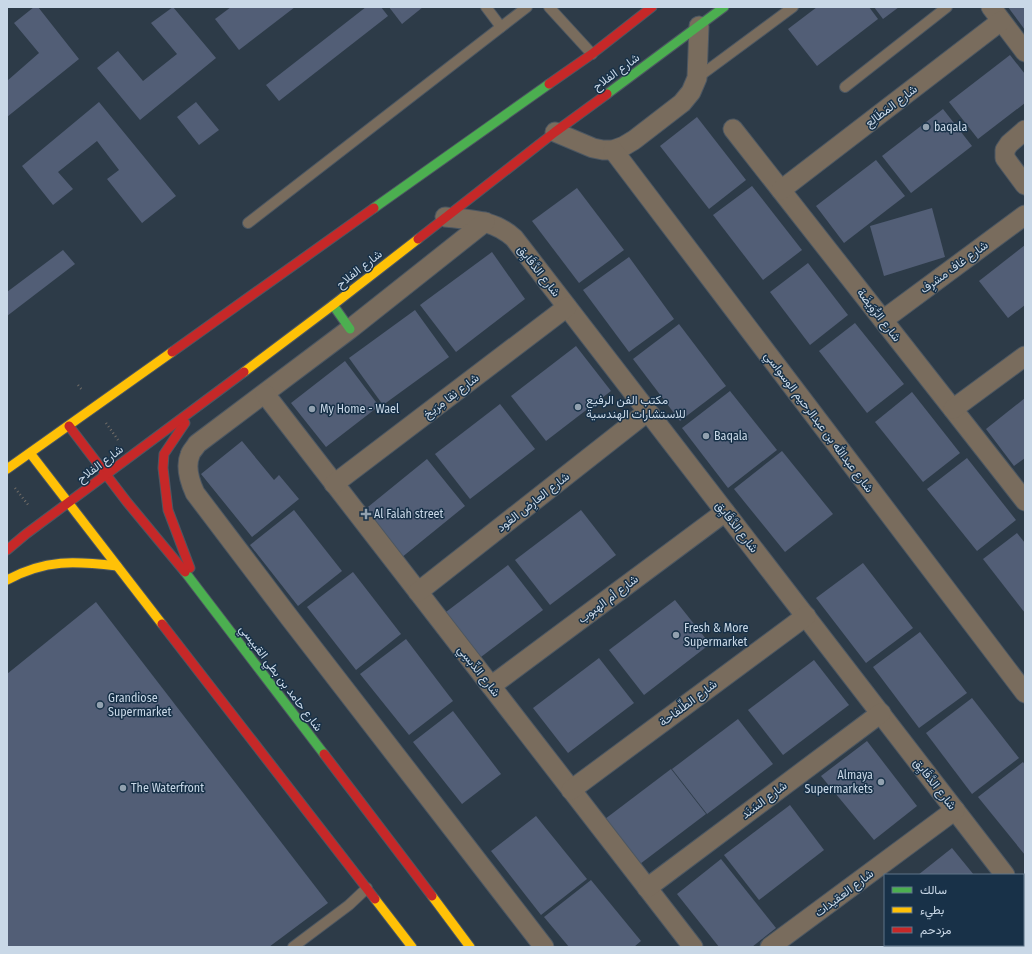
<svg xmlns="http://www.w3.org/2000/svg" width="1032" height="954" font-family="'Fira Sans Condensed',Vazirmatn,sans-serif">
	<rect width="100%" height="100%" fill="#2d3b48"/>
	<g fill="#525e76">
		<polygon points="34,7 38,7 79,59 7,117 7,81 39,53 14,23"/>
		<polygon points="173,7 216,58 140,120 97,68 118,51 143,81 177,54 151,23"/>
		<polygon points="231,7 295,7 239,50 215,19"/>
		<polygon points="366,7 381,7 388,16 279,101 266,85"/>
		<polygon points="389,7 423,7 402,24"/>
		<polygon points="817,7 869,7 878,19 817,66 788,29"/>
		<polygon points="874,7 899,7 883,19"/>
		<polygon points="1008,7 1025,7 1025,30"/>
		<polygon points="1010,55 1025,74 1025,103 978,139 949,102"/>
		<polygon points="99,102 176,196 142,223 107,179 119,170 97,141 58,172 73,189 53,205 22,166"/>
		<polygon points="196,102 219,130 199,145 177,117"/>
		<polygon points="943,109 972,146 911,193 882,156"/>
		<polygon points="697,117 746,180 709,209 660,146"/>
		<polygon points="876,160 905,196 844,243 816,206"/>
		<polygon points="752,186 802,250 763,280 713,215"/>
		<polygon points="577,188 624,250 579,283 532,221"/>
		<polygon points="932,208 945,257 884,276 870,226"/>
		<polygon points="1025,245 1025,305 1008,318 979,281"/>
		<polygon points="63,250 75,264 7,316 7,292"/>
		<polygon points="492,252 525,299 456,352 420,305"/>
		<polygon points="629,257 674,319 629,352 583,290"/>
		<polygon points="808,263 848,315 810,345 770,292"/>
		<polygon points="415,310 449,357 383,405 349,358"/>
		<polygon points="855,323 904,384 867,413 819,351"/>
		<polygon points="679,324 726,386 680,421 633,359"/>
		<polygon points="576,346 611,391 546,441 511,396"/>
		<polygon points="345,361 379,406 326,447 291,403"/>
		<polygon points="730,391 777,450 728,488 682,428"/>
		<polygon points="912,392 960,453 923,482 875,422"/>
		<polygon points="1025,398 1025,458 1014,466 986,429"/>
		<polygon points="500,404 535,449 470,499 435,454"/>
		<polygon points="242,441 274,480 279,475 299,499 252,537 201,474"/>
		<polygon points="782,451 833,514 785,552 734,489"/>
		<polygon points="967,458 1016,520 977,551 927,489"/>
		<polygon points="427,459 465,506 401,558 363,511"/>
		<polygon points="294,510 342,571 298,606 250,545"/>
		<polygon points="581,510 616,555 550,605 515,560"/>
		<polygon points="1017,533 1025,543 1025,613 983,559"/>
		<polygon points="863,563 913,628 866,663 816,598"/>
		<polygon points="508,565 543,610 477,660 442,615"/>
		<polygon points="353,572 401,634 356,670 307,607"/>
		<polygon points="675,600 710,644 644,695 609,650"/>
		<polygon points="96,602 328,903 269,947 7,947 7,674"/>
		<polygon points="920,632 967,693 919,728 873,667"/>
		<polygon points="406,639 453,701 409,735 360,674"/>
		<polygon points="599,658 634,703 568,753 533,708"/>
		<polygon points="814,660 849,705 783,755 748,710"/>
		<polygon points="972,698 1019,758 972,794 926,733"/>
		<polygon points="453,711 501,774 462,804 413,742"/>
		<polygon points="738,719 773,764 707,814 672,769"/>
		<polygon points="867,741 917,806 874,840 821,776"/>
		<polygon points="1023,762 1025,765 1025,855 978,797"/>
		<polygon points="671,769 706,814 640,864 605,819"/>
		<polygon points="790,805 824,850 759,900 724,855"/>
		<polygon points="536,816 587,879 541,915 491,851"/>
		<polygon points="952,848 974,875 918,875"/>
		<polygon points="721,859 776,928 752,947 719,947 677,894"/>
		<polygon points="591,880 641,941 634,947 569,947 544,917"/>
	</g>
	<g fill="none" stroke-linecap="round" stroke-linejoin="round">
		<defs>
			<g id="lane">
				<polyline points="486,7 501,27"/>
				<polyline points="549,7 592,54"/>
				<polyline points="697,78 793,7"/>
				<polyline points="845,87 947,7"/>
				<polyline points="248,223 527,7"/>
				<polyline points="293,947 349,905 367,888"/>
			</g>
			<g id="street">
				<polyline points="991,7 1025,52"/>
				<polyline points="733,129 1025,501"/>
				<polyline points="1025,130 1009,144 1005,150 1005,158 1025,185"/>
				<polyline points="555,132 593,148 603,150 613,150 624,146 634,140 682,103 691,92 697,78 699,26"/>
				<polyline points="613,150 1025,693"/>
				<polyline points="781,190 1001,21"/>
				<path d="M445,217C471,220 493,219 514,238L1005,875"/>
				<path d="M485,222L350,329L197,444C195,448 191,451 190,455C185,467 190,482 195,493L289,617L544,947"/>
				<polyline points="883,320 1025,215"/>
				<polyline points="265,394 693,947"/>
				<polyline points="953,409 1025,356"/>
				<polyline points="334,484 567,307"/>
				<polyline points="418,592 647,412"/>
				<polyline points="491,686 725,512"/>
				<polyline points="571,790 806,616"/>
				<polyline points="647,888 881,713"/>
				<polyline points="770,947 955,810"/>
				<polyline points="951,947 953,945"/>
			</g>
			<g id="fast">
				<polyline points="607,94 724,7"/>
				<polyline points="374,208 549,84"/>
				<polyline points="333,305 350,329"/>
				<polyline points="185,572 324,754"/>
				<polyline points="1020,947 1025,943"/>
			</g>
			<g id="slow">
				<polyline points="244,372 333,305 418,239"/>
				<polyline points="30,453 162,624"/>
				<polyline points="7,469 172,352"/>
				<path d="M7,580C46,559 75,561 117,566"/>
				<polyline points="432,896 470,947"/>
				<polyline points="375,899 412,947"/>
			</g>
			<g id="jam">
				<polyline points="549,84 592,54 652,7"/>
				<polyline points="418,239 555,132 607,94"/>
				<polyline points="172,352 374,208"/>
				<polyline points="185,423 164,454 163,468 168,510 190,568"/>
				<polyline points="69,426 127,502 185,572"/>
				<polyline points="7,550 26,534 244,372"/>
				<polyline points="162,624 375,899"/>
				<polyline points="324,754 432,896"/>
			</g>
		</defs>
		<use href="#lane" stroke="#4c5762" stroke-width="12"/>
		<use href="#street" stroke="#4c5762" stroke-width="21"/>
		<use href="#fast" stroke="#4c5762" stroke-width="11"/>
		<use href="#slow" stroke="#4c5762" stroke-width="11"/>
		<use href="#jam" stroke="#4c5762" stroke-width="11"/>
		<g stroke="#726d67" stroke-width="2.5" stroke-dasharray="1 3" stroke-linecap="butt">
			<polyline points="78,385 82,390"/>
			<polyline points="106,423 118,440"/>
			<polyline points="15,488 29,506"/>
		</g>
		<use href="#lane" stroke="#796c5d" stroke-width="10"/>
		<use href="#street" stroke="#796c5d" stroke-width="19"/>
		<use href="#fast" stroke="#4caf50" stroke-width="9"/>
		<use href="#slow" stroke="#ffc107" stroke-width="9"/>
		<use href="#jam" stroke="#c62828" stroke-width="9"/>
	</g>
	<g fill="#92a1af" stroke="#183148" stroke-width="1.5">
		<circle cx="926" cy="127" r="4"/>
		<circle cx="578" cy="407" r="4"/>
		<circle cx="312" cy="409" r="4"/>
		<circle cx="706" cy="436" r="4"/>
		<path d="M364 508h4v4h4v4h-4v4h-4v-4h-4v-4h4z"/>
		<circle cx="676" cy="635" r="4"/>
		<circle cx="100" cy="705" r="4"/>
		<circle cx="881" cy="782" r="4"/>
		<circle cx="123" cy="788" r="4"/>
	</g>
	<g text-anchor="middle" stroke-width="3" stroke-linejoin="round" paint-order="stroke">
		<g font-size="12" fill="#c9d8e7" stroke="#183148">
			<text transform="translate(616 72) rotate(-36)" y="4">شارع الفلاح</text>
			<text transform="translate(891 106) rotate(-37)" y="4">شارع المَطَالِع</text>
			<text transform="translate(954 267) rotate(-36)" y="4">شارع غاف مشرِف</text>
			<text transform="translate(359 269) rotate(-38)" y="4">شارع الفلاح</text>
			<text transform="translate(539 271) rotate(52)" y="4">شارع الدَّقَايِق</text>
			<text transform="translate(879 315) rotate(52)" y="4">شارع الرُّوَيضَة</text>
			<text transform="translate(451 396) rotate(-37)" y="4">شارع نِقا مِرَيخ</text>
			<text transform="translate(819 422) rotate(53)" y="4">شارع عبدالله بن عبدالرحيم الوسواسي</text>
			<text transform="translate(100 464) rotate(-37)" y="4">شارع الفلاح</text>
			<text transform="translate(533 502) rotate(-38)" y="4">شارع العارِض العُود</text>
			<text transform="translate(737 527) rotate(52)" y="4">شارع الدَّقَايِق</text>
			<text transform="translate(608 599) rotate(-37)" y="4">شارع أم الهبوب</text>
			<text transform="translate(479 671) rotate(52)" y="4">شارع الدِّبسِي</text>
			<text transform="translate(281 678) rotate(53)" y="4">شارع حامد بن بطي القبيسي</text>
			<text transform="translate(688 703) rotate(-37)" y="4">شارع الطِّلفاحة</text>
			<text transform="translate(935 784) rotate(52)" y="4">شارع الدَّقَايِق</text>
			<text transform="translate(764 800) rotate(-37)" y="4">شارع السَنَد</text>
			<text transform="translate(844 893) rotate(-37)" y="4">شارع العقيدات</text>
		</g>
		<g font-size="12" fill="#c9d8e7" stroke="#183148" text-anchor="start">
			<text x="934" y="131">baqala</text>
			<text x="586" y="404">مكتب الفن الرفيع<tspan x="586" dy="14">للاستشارات الهندسية</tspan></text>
			<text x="320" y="413">My Home - Wael</text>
			<text x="714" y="440">Baqala</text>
			<text x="374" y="518">Al Falah street</text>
			<text x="684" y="632">Fresh &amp; More<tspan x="684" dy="14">Supermarket</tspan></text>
			<text x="108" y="702">Grandiose<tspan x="108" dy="14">Supermarket</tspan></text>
			<text x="873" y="779" text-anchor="end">Almaya<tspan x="873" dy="14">Supermarkets</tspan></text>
			<text x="131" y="792">The Waterfront</text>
		</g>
	</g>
	<rect width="1032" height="954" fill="none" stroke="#c9d8e7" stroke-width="16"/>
	<rect x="884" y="874" width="140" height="72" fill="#183148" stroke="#5f7488"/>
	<rect x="892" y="887" width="20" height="6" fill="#4caf50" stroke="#5f7488"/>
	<text x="920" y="894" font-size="12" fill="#c9d8e7">سالك</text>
	<rect x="892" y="907" width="20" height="6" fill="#ffc107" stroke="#5f7488"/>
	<text x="920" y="914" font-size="12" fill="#c9d8e7">بطيء</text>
	<rect x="892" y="927" width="20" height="6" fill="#c62828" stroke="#5f7488"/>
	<text x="920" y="934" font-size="12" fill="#c9d8e7">مزدحم</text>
</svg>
